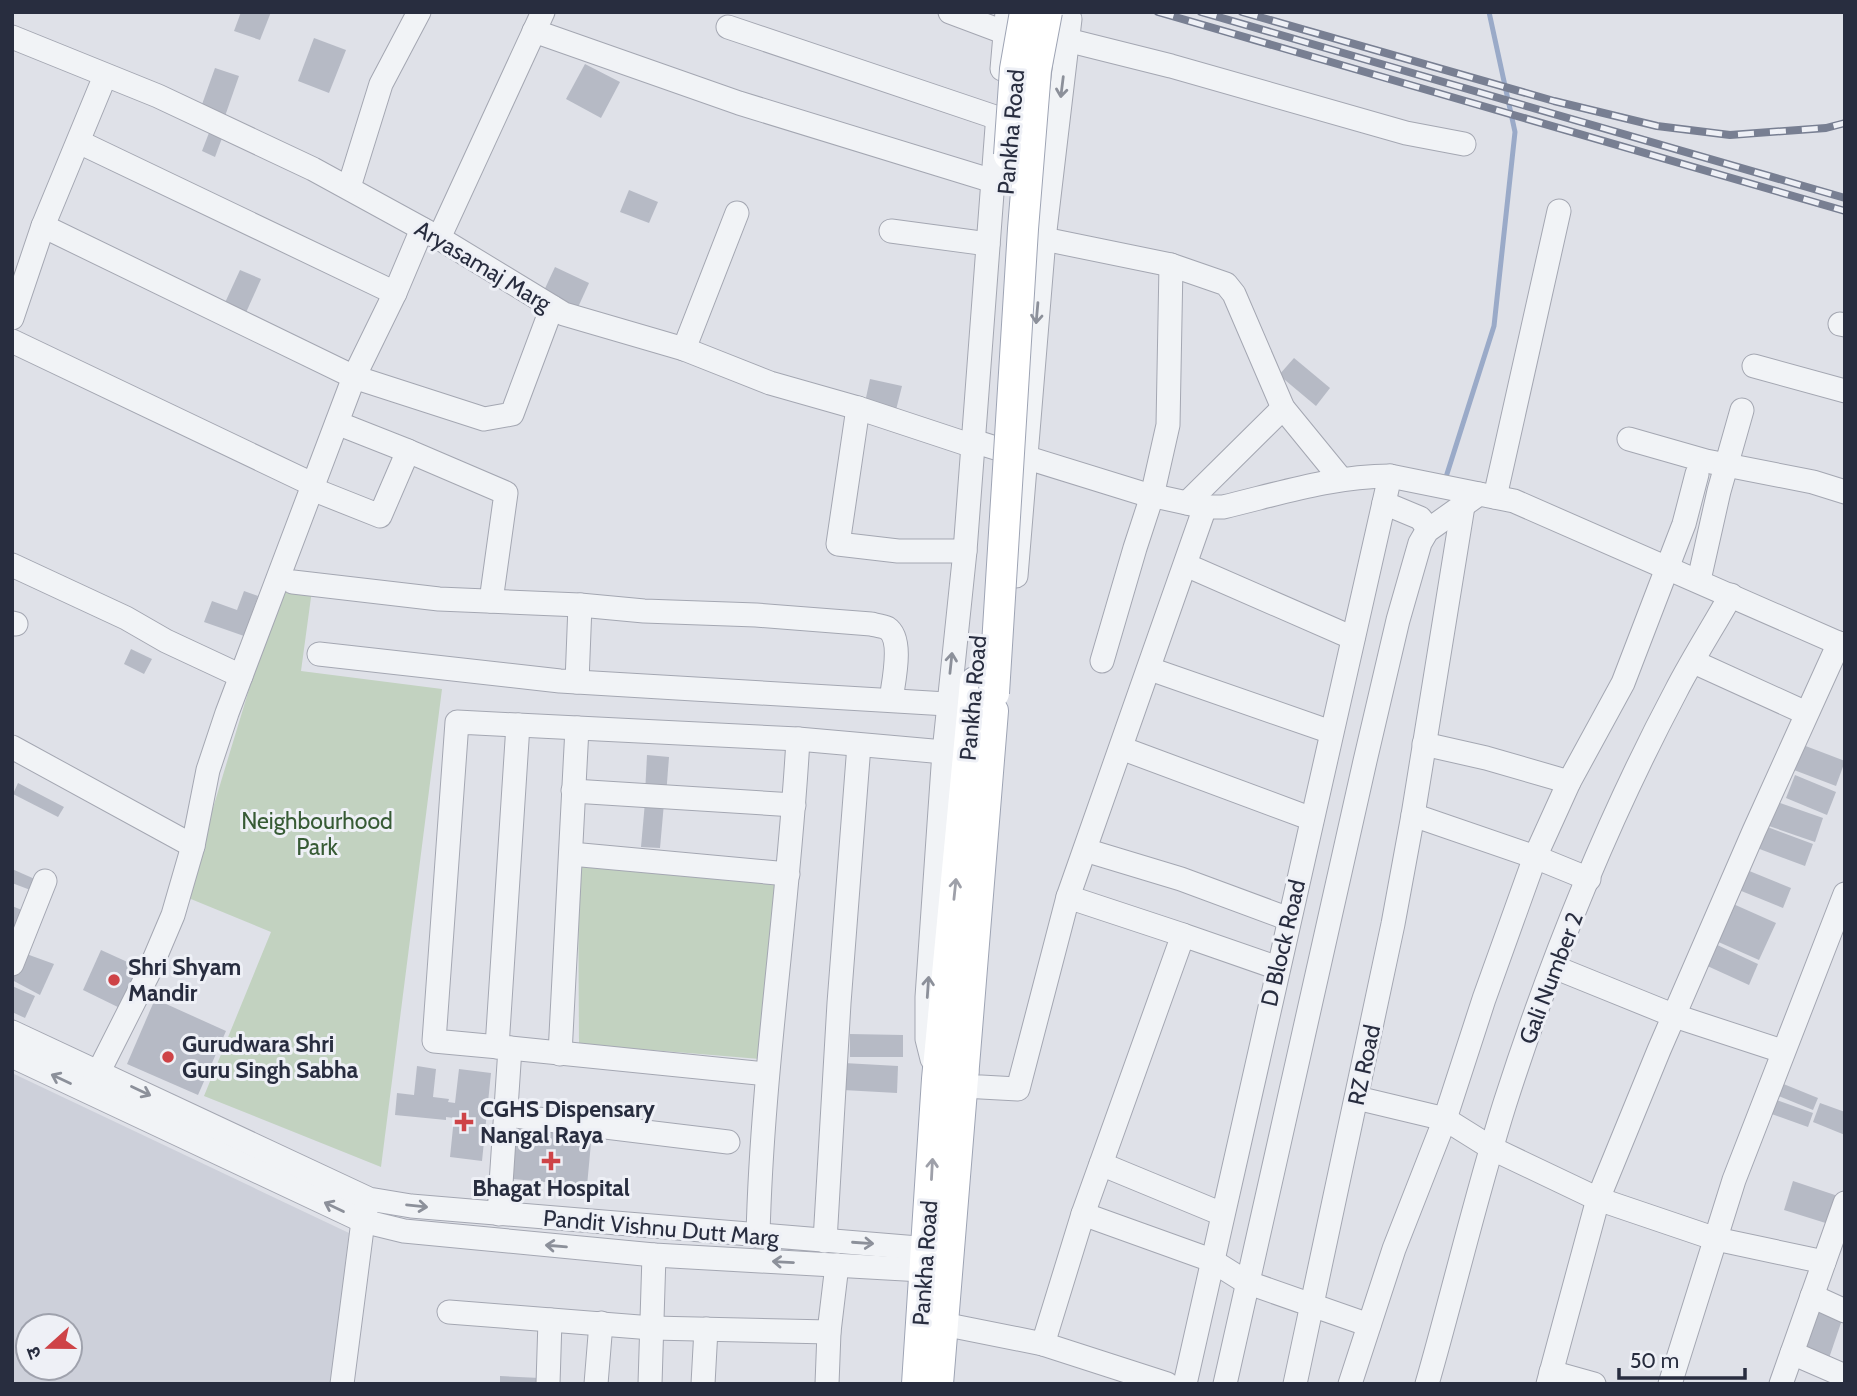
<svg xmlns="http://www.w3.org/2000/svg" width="1857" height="1396" font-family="Cabin,'Noto Sans Devanagari',sans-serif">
	<rect width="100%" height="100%" fill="#dfe1e8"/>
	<path fill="#cdd0da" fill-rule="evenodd" d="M12,1073L349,1233L331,1384H12ZM28,1326H70V1368H28Z"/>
	<g fill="#c2d2c0">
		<polygon points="280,587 312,590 301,671 442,689 381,1167 204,1096 271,932 186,897"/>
		<polygon points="578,863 778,882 760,1059 579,1044"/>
	</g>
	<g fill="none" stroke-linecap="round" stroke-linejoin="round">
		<polyline stroke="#9aaac8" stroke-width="5" points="1446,477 1494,326 1515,132 1489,12"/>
	</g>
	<g fill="#b6bac5">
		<polygon points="241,12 271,12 260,40 234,31"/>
		<polygon points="314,38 346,50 329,93 298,81"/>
		<polygon points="585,64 620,82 601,118 566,99"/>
		<polygon points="215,68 239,76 224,119 200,110"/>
		<polygon points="212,125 225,130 215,157 202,151"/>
		<polygon points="629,190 658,202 649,223 620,212"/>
		<polygon points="555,267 589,283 575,314 541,297"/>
		<polygon points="240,270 261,279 244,317 223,307"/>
		<polygon points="1294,358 1330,388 1316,406 1279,375"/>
		<polygon points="870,379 902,386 895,414 864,407"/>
		<polygon points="244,591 258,596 244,636 204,622 212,601 237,610"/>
		<polygon points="131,649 152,659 144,674 124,664"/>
		<polygon points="1803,745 1845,761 1836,786 1794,770"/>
		<polygon points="647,755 669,757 666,796 645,794"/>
		<polygon points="1795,775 1836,792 1827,815 1786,798"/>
		<polygon points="18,783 64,807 58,817 13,794"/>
		<polygon points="645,802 664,803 660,848 641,847"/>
		<polygon points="1777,802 1823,818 1815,842 1769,826"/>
		<polygon points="1765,826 1813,844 1805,866 1757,848"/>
		<polygon points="1742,868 1791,888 1783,908 1734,888"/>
		<polygon points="12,869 37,880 33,891 12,883"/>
		<polygon points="1731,903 1776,923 1759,960 1714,940"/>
		<polygon points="12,906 29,913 12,946"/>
		<polygon points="1713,943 1758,964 1749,985 1703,964"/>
		<polygon points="101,950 145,970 126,1011 83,990"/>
		<polygon points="21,952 54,964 40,995 12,980"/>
		<polygon points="12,986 35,996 25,1018 12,1012"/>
		<polygon points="155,999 226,1031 198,1095 127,1064"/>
		<polygon points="850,1034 903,1035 903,1057 850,1057"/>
		<polygon points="844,1063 898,1066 897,1093 843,1090"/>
		<polygon points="417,1066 436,1069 433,1097 449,1099 448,1102 455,1103 459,1069 491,1073 482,1161 450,1157 454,1118 446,1117 446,1120 395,1115 397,1093 414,1095"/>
		<polygon points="1776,1081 1818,1098 1813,1110 1771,1093"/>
		<polygon points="1771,1098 1813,1113 1808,1127 1766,1112"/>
		<polygon points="1820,1103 1845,1112 1845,1135 1813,1122"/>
		<polygon points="508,1124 592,1132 587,1186 503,1178"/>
		<polygon points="1793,1181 1841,1197 1832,1225 1784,1210"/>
		<polygon points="1819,1309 1843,1317 1827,1364 1803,1356"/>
		<polygon points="500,1376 540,1378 540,1384 500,1384"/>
	</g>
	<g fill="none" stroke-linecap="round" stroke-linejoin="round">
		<defs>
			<g id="minor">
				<polyline points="950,12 1006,33"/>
				<polyline points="728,27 998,118"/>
				<polyline points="534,31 739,103 993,181"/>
				<polyline points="12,37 158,96 313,169 439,238 564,314 684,349 770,383 858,408 973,446"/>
				<polyline points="1067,40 1171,66 1406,133 1464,144"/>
				<polyline points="1002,69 1007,12"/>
				<polyline points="79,142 395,293"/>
				<polyline points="349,187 381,84 419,12"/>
				<polyline points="43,226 354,377 484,419 512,414 552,307"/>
				<polyline points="891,231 988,244"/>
				<polyline points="439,238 543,12"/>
				<polyline points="1044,239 1171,265 1226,284 1234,294 1283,408 1341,479"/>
				<polyline points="12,318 43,226 105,76"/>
				<polyline points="1840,324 1845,325"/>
				<polyline points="12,341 314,485"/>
				<polyline points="684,349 737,213"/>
				<polyline points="1754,366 1845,391"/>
				<polyline points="858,408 838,544 898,551 965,551"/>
				<polyline points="1629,439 1706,461 1813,482 1845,492"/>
				<path d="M973,441L1141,493L1205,507H1223C1278,494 1333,476 1390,476L1514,501L1845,646"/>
				<polyline points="408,451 506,493 491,601"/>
				<polyline points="312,489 380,516 408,451 337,423"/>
				<polyline points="1495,497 1559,211"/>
				<polyline points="1187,503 1283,408"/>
				<polyline points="1384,503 1420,518 1429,529"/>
				<polyline points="12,565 126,618 166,641 241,676"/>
				<polyline points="1186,565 1353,638"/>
				<polyline points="1016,576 1044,239 1070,19 1068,16 1047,12"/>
				<polyline points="1699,580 1719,491 1742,410"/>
				<path d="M293,582L439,599L580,605L644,611L756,615L871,624C875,625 883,626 887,628C904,639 893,683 891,700"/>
				<polyline points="12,623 16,624"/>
				<polyline points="319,654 560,681 947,704"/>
				<polyline points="1102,661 1135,548 1152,496 1168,425 1171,265"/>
				<polyline points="1694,662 1806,713"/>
				<polyline points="1150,669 1331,732"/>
				<polyline points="577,682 580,605"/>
				<polyline points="1424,744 1486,758 1569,782"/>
				<polyline points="12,747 193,846"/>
				<polyline points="1121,748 1312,819"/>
				<polyline points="573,791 794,805"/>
				<polyline points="1413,815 1535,857 1589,879"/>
				<polyline points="1085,850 1181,879 1289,919"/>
				<polyline points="571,854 788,874"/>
				<polyline points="1068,897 1205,507"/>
				<polyline points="12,964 45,881"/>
				<polyline points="1554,967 1675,1016 1782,1051"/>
				<polyline points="12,1032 369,1199 411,1206 942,1250"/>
				<polyline points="497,1047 518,725"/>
				<polyline points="510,1048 766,1074"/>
				<polyline points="560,1054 577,728"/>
				<polyline points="12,1056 363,1221 404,1231 654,1255 940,1271"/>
				<polyline points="932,1059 927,1039 927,997 944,752 965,551 997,127"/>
				<polyline points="99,1071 148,974 173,915 193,846 208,770 227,713 354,377 395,293 422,229"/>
				<polyline points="967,1072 963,1086 1018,1089 1068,897 1183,935"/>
				<polyline points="1357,1098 1445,1119 1493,1149 1598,1199 1716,1239 1824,1262"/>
				<polyline points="506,1115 728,1142"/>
				<polyline points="1101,1164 1222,1214"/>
				<polyline points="499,1214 510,1048 434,1041 457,722 798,739 944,752"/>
				<polyline points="1083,1214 1211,1260 1246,1282 1369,1325"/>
				<path d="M758,1236C762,1070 789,905 798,739"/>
				<polyline points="825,1241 839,1003 859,745"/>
				<polyline points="1812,1296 1845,1311"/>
				<polyline points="449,1312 652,1328 829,1332"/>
				<polyline points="943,1324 1043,1344 1167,1384"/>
				<polyline points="1043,1344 1083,1214 1183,935 1278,968"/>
				<polyline points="1792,1353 1845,1376"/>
				<polyline points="1551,1372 1594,1384"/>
				<polyline points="342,1384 363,1221 367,1206"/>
				<polyline points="548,1384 550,1320"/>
				<polyline points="596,1384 601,1323"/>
				<polyline points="650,1384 654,1255"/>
				<polyline points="703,1384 706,1329"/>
				<polyline points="827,1384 829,1332 837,1265"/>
				<polyline points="1185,1384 1390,476"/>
				<polyline points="1225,1384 1365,761 1398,620 1420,543 1427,531 1479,494"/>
				<polyline points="1295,1384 1393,924 1413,815 1463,506"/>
				<polyline points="1350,1384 1394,1249 1445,1119 1484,999 1535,857 1569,782 1623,683 1684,524 1697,474"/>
				<path d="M1427,1384C1454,1290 1476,1195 1505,1103C1550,963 1607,821 1676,691C1693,658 1713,627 1731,595"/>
				<polyline points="1548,1384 1598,1199 1659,1050 1754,831 1839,643"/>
				<polyline points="1670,1384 1734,1180 1845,894"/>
				<polyline points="1781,1384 1845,1203"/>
			</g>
			<g id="major">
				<polyline points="917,1384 937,1079 975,682"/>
				<polyline points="938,1384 993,711"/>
			</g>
		</defs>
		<use href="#minor" stroke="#a4a7b2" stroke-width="25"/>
		<use href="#major" stroke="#9ea4b4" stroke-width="32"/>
		<use href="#minor" stroke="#f1f3f6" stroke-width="23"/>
		<use href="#major" stroke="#fff" stroke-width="30"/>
		<defs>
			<g id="rail">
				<polyline points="1158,12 1845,211"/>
				<polyline points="1201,12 1845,198"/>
				<polyline points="1242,12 1554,101 1657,126 1730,135 1826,128 1845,123"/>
			</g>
		</defs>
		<use href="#rail" stroke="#787f92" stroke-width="8"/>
		<use href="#rail" stroke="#eef0f6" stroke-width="5" stroke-dasharray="16" stroke-linecap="butt"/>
		<defs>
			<g id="major-bridge">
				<polyline points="1009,155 1015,69 1025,12"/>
				<polyline points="994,693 1023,229 1036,70 1047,12"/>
			</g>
		</defs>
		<use href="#major-bridge" stroke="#9ea4b4" stroke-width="32" stroke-linecap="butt"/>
		<use href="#major-bridge" stroke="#fff" stroke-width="30"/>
	</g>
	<defs><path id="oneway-shaft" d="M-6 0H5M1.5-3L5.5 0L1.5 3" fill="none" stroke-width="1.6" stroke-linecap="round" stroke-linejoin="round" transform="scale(1.75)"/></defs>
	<g stroke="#8c909a">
		<use href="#oneway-shaft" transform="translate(1062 87) rotate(97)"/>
		<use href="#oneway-shaft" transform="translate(1037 313) rotate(95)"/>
		<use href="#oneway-shaft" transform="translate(951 663) rotate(-84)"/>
		<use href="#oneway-shaft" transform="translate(928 987) rotate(-86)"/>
		<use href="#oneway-shaft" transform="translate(61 1079) rotate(-155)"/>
		<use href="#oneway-shaft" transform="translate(141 1091) rotate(25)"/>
		<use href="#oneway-shaft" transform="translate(417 1206) rotate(6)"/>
		<use href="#oneway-shaft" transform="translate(334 1207) rotate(-154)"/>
		<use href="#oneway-shaft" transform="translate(863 1243) rotate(4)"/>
		<use href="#oneway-shaft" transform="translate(556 1246) rotate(-175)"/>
		<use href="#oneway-shaft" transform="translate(783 1262) rotate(-177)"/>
	</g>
	<g stroke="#9ea0a9">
		<use href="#oneway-shaft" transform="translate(955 889) rotate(-84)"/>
		<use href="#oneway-shaft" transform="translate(932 1169) rotate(-87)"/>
	</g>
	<g fill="#ce4347" stroke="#eef0f6" stroke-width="2.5">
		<circle cx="114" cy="980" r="7"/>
		<circle cx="168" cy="1057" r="7"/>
		<path d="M460.5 1111.5h7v7h7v7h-7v7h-7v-7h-7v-7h7z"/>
		<path d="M547.5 1150.5h7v7h7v7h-7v7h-7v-7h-7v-7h7z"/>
	</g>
	<g text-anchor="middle" stroke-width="6" stroke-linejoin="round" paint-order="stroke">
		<g font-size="23" fill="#282d3f" stroke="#eef0f6">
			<text transform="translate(1011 132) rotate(-85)" y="8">Pankha Road</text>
			<text transform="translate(483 266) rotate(31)" y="8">Aryasamaj Marg</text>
			<text transform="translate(973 698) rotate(-85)" y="8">Pankha Road</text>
			<text transform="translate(1283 943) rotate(-77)" y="8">D Block Road</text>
			<text transform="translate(1551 978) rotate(-69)" y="8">Gali Number 2</text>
			<text transform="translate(1364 1065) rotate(-78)" y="8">RZ Road</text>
			<text transform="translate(661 1228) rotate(5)" y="8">Pandit Vishnu Dutt Marg</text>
			<text transform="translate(925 1263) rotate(-86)" y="8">Pankha Road</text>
		</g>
		<g font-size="23" fill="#375b35" stroke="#eef0f6">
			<text x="317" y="829">Neighbourhood<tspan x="317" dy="26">Park</tspan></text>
		</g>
		<g font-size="23" font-weight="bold" fill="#282d3f" stroke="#eef0f6" text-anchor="start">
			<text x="128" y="975">Shri Shyam<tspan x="128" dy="26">Mandir</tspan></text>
			<text x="182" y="1052">Gurudwara Shri<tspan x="182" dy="26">Guru Singh Sabha</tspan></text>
			<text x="480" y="1117">CGHS Dispensary<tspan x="480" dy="26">Nangal Raya</tspan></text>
			<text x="551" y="1196" text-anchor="middle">Bhagat Hospital</text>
		</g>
	</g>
	<rect width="1857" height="1396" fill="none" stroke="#282d3f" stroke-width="28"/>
	<g transform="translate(49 1347) rotate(249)"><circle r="33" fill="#eef0f6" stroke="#9fa2ad" stroke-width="2"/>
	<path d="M0-5L12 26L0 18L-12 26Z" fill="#ce4347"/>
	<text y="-10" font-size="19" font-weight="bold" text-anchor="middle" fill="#282d3f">उ</text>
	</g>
	<path d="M1619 1368v10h126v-10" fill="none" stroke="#282d3f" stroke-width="3.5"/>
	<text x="1630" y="1368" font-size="21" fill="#282d3f" stroke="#eef0f6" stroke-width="5" paint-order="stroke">50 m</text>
</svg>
